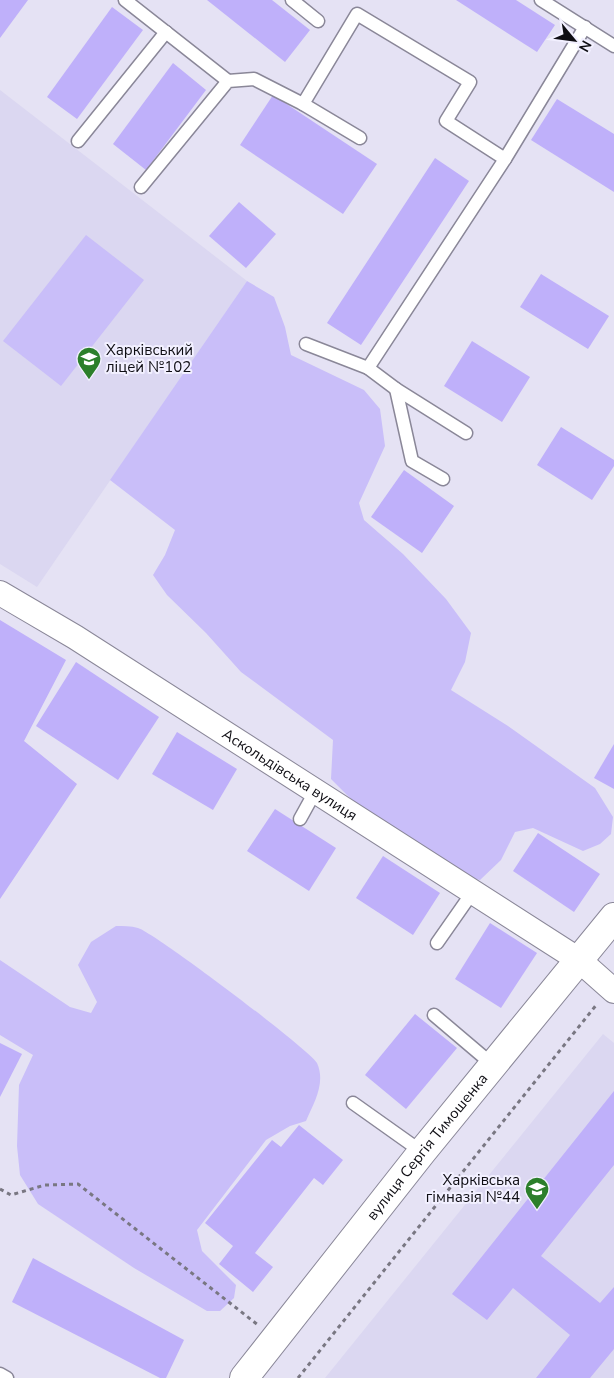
<svg xmlns="http://www.w3.org/2000/svg" width="614" height="1378" font-family="'Nunito Sans',sans-serif">
	<rect width="100%" height="100%" fill="#e5e2f4"/>
	<g fill="#dbd7f1">
		<polygon points="0,90 247,281 37,587 0,564"/>
		<polygon points="603,1034 614,1043 614,1378 325,1378"/>
	</g>
	<g fill="#c9bef9">
		<polygon points="86,235 144,280 61,386 3,341"/>
		<polygon points="247,281 274,297 285,327 291,355 364,390 380,409 385,446 359,503 364,520 403,554 446,599 471,633 465,662 451,690 508,726 595,788 613,817 611,834 600,844 583,851 533,828 515,832 501,860 480,880 461,876 358,806 331,779 333,740 241,672 206,633 167,595 153,575 165,555 175,530 110,480"/>
		<path d="M116,926C123,926 131,926 138,928C155,933 310,1050 317,1063C326,1083 314,1103 306,1121L290,1126L266,1140L197,1230L202,1251L236,1285L234,1298L220,1311H207L134,1268L38,1204L20,1175L17,1146L19,1085L33,1055L0,1035V960L70,1007L91,1013L97,1002L78,965L91,942Z"/>
	</g>
	<g fill="#bfb0fa">
		<polygon points="0,0 28,0 0,38"/>
		<polygon points="207,0 272,0 310,30 285,62"/>
		<polygon points="456,0 516,0 555,25 537,52"/>
		<polygon points="112,7 143,30 77,119 47,97"/>
		<polygon points="173,63 206,90 146,170 113,144"/>
		<polygon points="273,95 377,164 343,214 240,145"/>
		<polygon points="557,99 614,134 614,192 531,140"/>
		<polygon points="435,158 469,181 361,345 327,323"/>
		<polygon points="239,202 276,234 246,268 209,236"/>
		<polygon points="541,274 609,316 588,349 520,307"/>
		<polygon points="472,341 530,377 502,422 444,386"/>
		<polygon points="561,427 614,460 614,466 592,500 537,465"/>
		<polygon points="404,470 454,506 422,553 371,517"/>
		<polygon points="0,620 66,660 24,741 77,784 0,899"/>
		<polygon points="76,662 159,717 118,780 36,726"/>
		<polygon points="177,732 237,769 213,810 152,774"/>
		<polygon points="614,744 614,789 594,778"/>
		<polygon points="275,809 336,848 309,891 247,851"/>
		<polygon points="538,833 600,874 574,912 513,871"/>
		<polygon points="383,856 440,893 413,935 356,898"/>
		<polygon points="490,923 537,953 501,1008 455,979"/>
		<polygon points="415,1014 457,1048 406,1109 365,1075"/>
		<polygon points="0,1043 22,1054 0,1097"/>
		<polygon points="614,1091 614,1165 541,1256 600,1303 614,1287 614,1349 590,1378 536,1378 570,1335 513,1288 487,1320 452,1294"/>
		<polygon points="299,1125 343,1160 323,1185 314,1178 255,1253 273,1267 253,1292 219,1264 233,1246 205,1223 272,1140 281,1147"/>
		<polygon points="33,1258 184,1340 166,1378 160,1378 12,1302"/>
	</g>
	<g fill="none" stroke-linecap="round" stroke-linejoin="round">
		<defs>
			<g id="lane">
				<polyline points="125,0 228,81"/>
				<polyline points="292,0 318,21"/>
				<polyline points="541,0 614,46"/>
				<polyline points="360,138 303,104 357,14 470,82 446,121 505,159"/>
				<polyline points="78,141 166,32"/>
				<polyline points="141,187 228,81 254,79 303,104"/>
				<polyline points="306,344 368,368"/>
				<polyline points="396,389 412,461 443,479"/>
				<polyline points="466,433 396,389 368,368 505,159 585,27"/>
				<polyline points="300,819 316,790"/>
				<polyline points="437,943 472,893"/>
				<polyline points="434,1015 493,1065"/>
				<polyline points="353,1103 422,1152"/>
				<polyline points="0,1374 7,1378"/>
			</g>
			<g id="street">
				<path id="s1" d="M0,593L75,637L579,960L614,991"/>
			</g>
			<g id="secondary">
				<path id="s2" d="M244,1378L422,1152L614,917"/>
			</g>
		</defs>
		<use href="#lane" stroke="#8a8798" stroke-width="15"/>
		<use href="#street" stroke="#8a8798" stroke-width="26"/>
		<use href="#secondary" stroke="#8a8798" stroke-width="30"/>
		<g stroke="#797782" stroke-width="3" stroke-dasharray="4 4" stroke-linecap="butt">
			<polyline points="0,1189 11,1195 45,1185 78,1184 258,1325"/>
			<polyline points="298,1378 597,1004"/>
		</g>
		<use href="#lane" stroke="#fff" stroke-width="12"/>
		<use href="#street" stroke="#fff" stroke-width="24"/>
		<use href="#secondary" stroke="#fff" stroke-width="28"/>
	</g>
	<defs>
		<symbol id="school-pin" viewBox="-11 -11 22 30"><path d="M0 17L-7.5 6A9.5 9.5 0 1 1 7.5 6Z" fill="#2c7f2b" stroke="#f2f0ff"/><path d="M0-5L7-2L0 1L-7-2ZM-4 1L0 2.5L4 1V4Q0 6-4 4Z" fill="#fff"/></symbol>
	</defs>
	<g fill-rule="evenodd">
		<use href="#school-pin" x="75" y="345" width="28" height="38"/>
		<use href="#school-pin" x="523" y="1175" width="28" height="38"/>
	</g>
	<g text-anchor="middle" stroke-width="4" stroke-linejoin="round" paint-order="stroke">
		<g font-size="15" fill="#0e0d13" stroke="#f2f0ff" text-anchor="start">
			<text x="106" y="355">Харківський<tspan x="106" dy="17">ліцей №102</tspan></text>
			<text x="520" y="1185" text-anchor="end">Харківська<tspan x="520" dy="17">гімназія №44</tspan></text>
		</g>
		<g font-size="15" fill="#0e0d13" stroke="#f2f0ff">
			<text dy="5" stroke="none"><textPath href="#s1" startOffset="342">Аскольдівська вулиця</textPath></text>
			<text dy="5" stroke="none"><textPath href="#s2" startOffset="295">вулиця Сергія Тимошенка</textPath></text>
		</g>
	</g>
	<g transform="translate(574 40) rotate(119)" stroke="#f2f0ff" stroke-width="4" paint-order="stroke">
	<path d="M0-4L9 19L0 12L-9 19Z" fill="#0e0d13"/>
	<text y="-8" font-size="14" font-weight="bold" text-anchor="middle" fill="#0e0d13">N</text>
	</g>
</svg>
